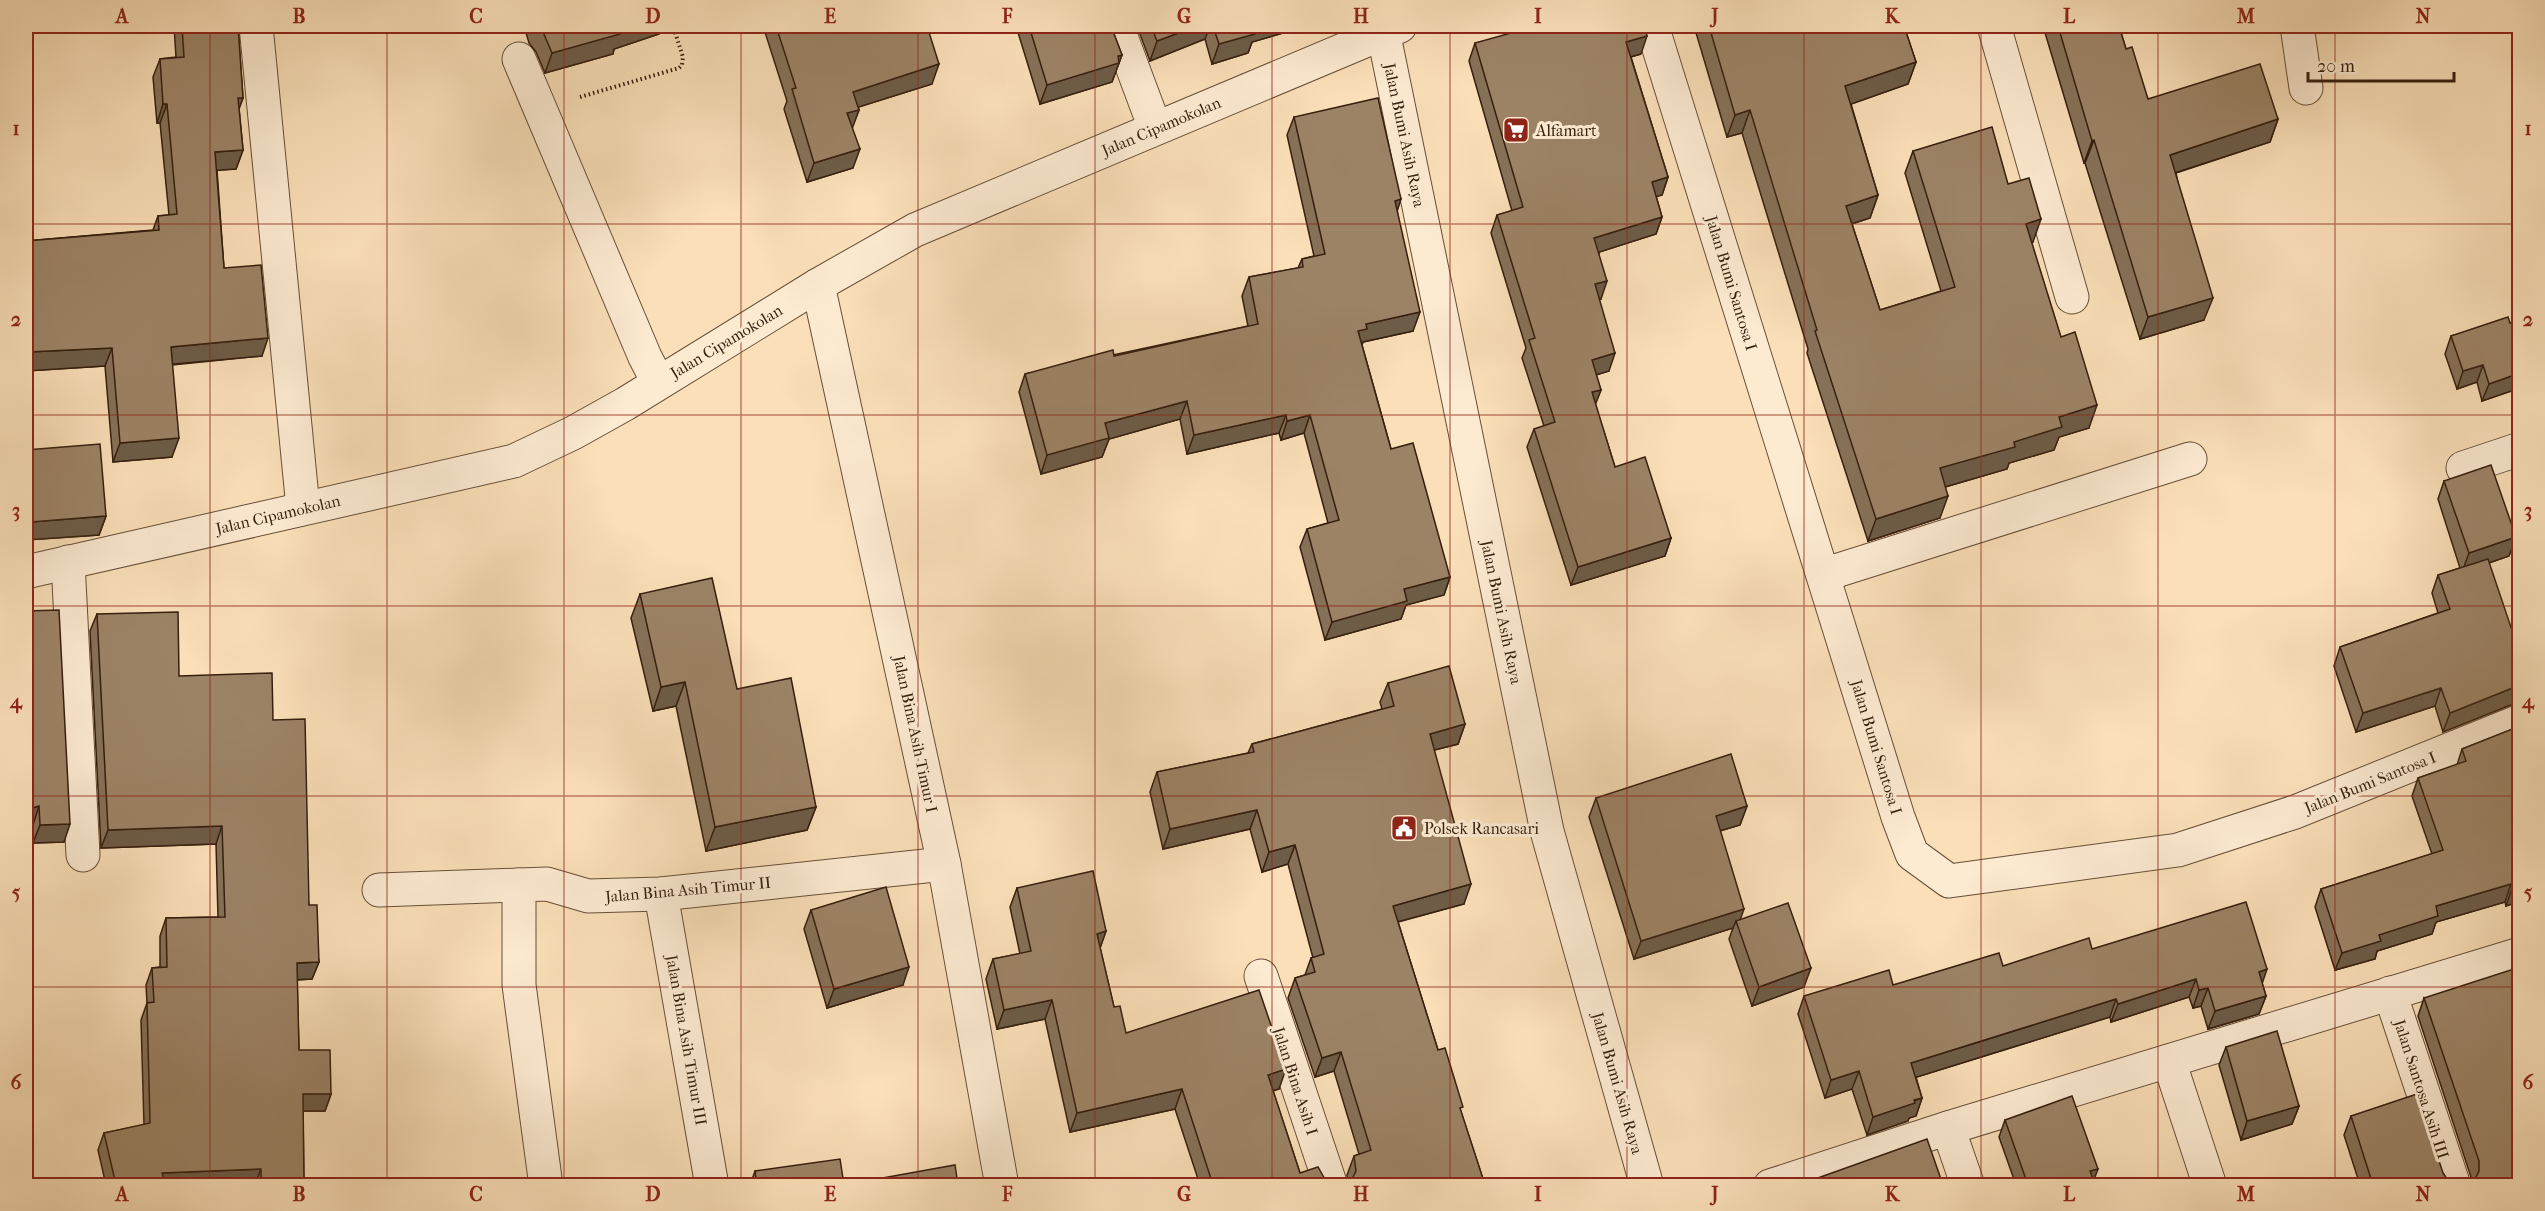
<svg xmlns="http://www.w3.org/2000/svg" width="2545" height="1211" font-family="'IM FELL French Canon',serif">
	<rect width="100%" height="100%" fill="#fadfb8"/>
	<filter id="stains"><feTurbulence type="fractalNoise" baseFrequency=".00333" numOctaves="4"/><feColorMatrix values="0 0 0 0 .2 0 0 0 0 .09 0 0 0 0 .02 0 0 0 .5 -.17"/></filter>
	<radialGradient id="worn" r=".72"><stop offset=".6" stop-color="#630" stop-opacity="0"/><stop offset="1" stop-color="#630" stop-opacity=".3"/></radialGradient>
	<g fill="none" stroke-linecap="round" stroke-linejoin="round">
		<defs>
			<g id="minor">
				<polyline points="256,26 303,508"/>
				<polyline points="1117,26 1155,128"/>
				<polyline points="1652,26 1898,817 1912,854 1949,881 2178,850 2295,812 2520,721"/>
				<polyline points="1994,26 2072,297"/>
				<polyline points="2297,26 2306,88"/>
				<polyline points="1383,31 1547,831 1647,1186"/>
				<polyline points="519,59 645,357 658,382"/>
				<polyline points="818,285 944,864 1002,1186"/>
				<polyline points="2463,468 2520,449"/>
				<polyline points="68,562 83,855"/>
				<polyline points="1823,575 2190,459"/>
				<polyline points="379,890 519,885"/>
				<polyline points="661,894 712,1186"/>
				<polyline points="1261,976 1331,1186"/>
				<polyline points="2390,993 2454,1186"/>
				<polyline points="2169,1061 2210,1186"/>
				<polyline points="1948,1128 1968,1186"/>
				<polyline points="546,1186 519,985 519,885 547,884 588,896 661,894 944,864"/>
				<polyline points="1770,1186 1948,1128 2520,954"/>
			</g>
			<polyline id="tertiary" points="26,572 514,461 573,433 625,404 818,285 915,230 1400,26"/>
		</defs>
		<use href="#minor" stroke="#674f38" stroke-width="35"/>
		<use href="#tertiary" stroke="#674f38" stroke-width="35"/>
		<polyline stroke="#361f0e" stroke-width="4" stroke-dasharray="1.5 3" stroke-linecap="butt" points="580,97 679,68 682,65 683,57 673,26"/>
		<use href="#minor" stroke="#fcead1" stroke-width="33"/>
		<use href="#tertiary" stroke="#fcead1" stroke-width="33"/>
	</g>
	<g fill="#867158" stroke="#361f0e" stroke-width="1.5">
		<polygon points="174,26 238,26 243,98 239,108 243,150 236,169 217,170 224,268 262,356 172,365 172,457 113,462 105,366 26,371 26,241 153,230 158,216 169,215 160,123 157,123 153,77 160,59 176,57"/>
		<polygon points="524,26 661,26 659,34 614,49 613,54 545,73 536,52 529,43"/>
		<polygon points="763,26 927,26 932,84 858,107 859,110 852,128 853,168 807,182 784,109 787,101"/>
		<polygon points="1016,26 1111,26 1122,55 1112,82 1040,104"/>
		<polygon points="1137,26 1307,26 1252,42 1248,53 1212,64 1205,39 1150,61"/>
		<polygon points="1694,26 1904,26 1916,62 1908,84 1851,104 1878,195 1870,218 1852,224 1880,310 1941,291 1905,173 1913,151 2008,184 2033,242 2031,242 2089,428 2059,437 2054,450 2009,463 2007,469 1945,487 1940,518 1868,541 1807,353 1808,349 1742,133 1727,137"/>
		<polygon points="2043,26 2119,26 2126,49 2148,99 2278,119 2270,142 2176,173 2204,320 2140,339 2085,163 2084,163"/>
		<polygon points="1475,43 1641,54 1631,57 1668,177 1662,195 1656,196 1662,217 1656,234 1599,252 1601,299 1599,299 1609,371 1596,375 1601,390 1595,404 1615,467 1671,538 1665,556 1571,585 1527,447 1534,429 1544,426 1522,358 1526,348 1491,233 1497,215 1512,211 1469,61"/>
		<polygon points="1294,117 1397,210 1413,331 1363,342 1362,345 1391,449 1450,577 1444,595 1406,605 1401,619 1325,640 1300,547 1307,529 1328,523 1304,433 1281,440 1279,433 1187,454 1180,419 1109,439 1102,457 1041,474 1019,392 1025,374 1248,326 1242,296 1249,277 1298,268 1302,259 1314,256 1287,135"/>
		<polygon points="2520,320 2520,388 2482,401 2477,382 2457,389 2445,354 2451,336 2510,323"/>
		<polygon points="26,450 106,516 99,535 26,540"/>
		<polygon points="2444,481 2516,537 2509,556 2489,563 2513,704 2443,732 2435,706 2356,732 2334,666 2340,647 2438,613 2432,593 2438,575 2460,568 2438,499"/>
		<polygon points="640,594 737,689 816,807 807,830 706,851 676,706 653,711 631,618"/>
		<polygon points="26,611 64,842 33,843"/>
		<polygon points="97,614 179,676 273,720 309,905 319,962 312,979 297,980 299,1050 331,1094 325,1111 303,1111 304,1185 106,1185 98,1150 104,1133 144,1125 141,1020 147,1003 146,985 152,968 160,967 160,936 166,918 218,917 216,844 101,848 90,631"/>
		<polygon points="1388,683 1465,724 1458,744 1434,750 1464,904 1398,922 1438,1050 1461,1112 1485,1185 1200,1185 1175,1109 1070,1132 1045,1019 997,1029 986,979 993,959 1020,954 1010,907 1017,888 1106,931 1100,948 1114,1007 1126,1033 1279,1089 1273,1091 1300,1173 1326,1181 1335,1185 1344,1184 1348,1182 1347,1175 1354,1156 1359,1154 1334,1071 1315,1077 1288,998 1295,978 1305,975 1311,958 1313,958 1288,864 1262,872 1250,829 1163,849 1150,792 1157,772 1248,753 1252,744 1382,709 1380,702"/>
		<polygon points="2520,726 2520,901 2506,906 2505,902 2436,922 2432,934 2377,951 2375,959 2335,970 2315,907 2321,889 2432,854 2412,796 2418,778 2457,765 2462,749"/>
		<polygon points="1596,798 1747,806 1740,825 1720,831 1740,919 1804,987 1752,1006 1729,939 1733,928 1634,959 1589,817"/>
		<polygon points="811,910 903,985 827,1008 804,929"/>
		<polygon points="2092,949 2262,983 2266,996 2259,1014 2208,1029 2201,1006 2193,1008 2189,997 2111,1022 2110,1017 1916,1077 1922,1098 1916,1116 1909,1118 1908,1121 1867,1135 1852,1089 1825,1098 1798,1014 1804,996 1893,985 2003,966"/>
		<polygon points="2424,998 2520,1185 2466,1185 2472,1181 2472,1180 2418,1016"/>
		<polygon points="2226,1047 2299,1106 2292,1124 2241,1140 2219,1065"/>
		<polygon points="2351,1116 2443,1173 2448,1181 2456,1185 2360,1185 2344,1135"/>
		<polygon points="2005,1120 2093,1181 2095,1185 2016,1185 1999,1137"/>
		<polygon points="755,1171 844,1185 958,1185 750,1185"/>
	</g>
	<g fill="#6d5c47" stroke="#361f0e" stroke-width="1.5">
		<polygon points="632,26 661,26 659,34 614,49 613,54 545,73 552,53"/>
		<polygon points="1197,26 1210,26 1205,39 1150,61 1157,41"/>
		<polygon points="1252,26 1307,26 1252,42 1248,53 1212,64 1219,44"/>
		<polygon points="1647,36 1641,54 1619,60 1626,42"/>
		<polygon points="1122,55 1112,82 1040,104 1047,85"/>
		<polygon points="1916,62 1908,84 1837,109 1845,86"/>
		<polygon points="939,64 932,84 846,111 853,92"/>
		<polygon points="238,98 243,98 236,117"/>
		<polygon points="163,104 167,104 160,123 157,123"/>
		<polygon points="859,110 852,129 847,113"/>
		<polygon points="1750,110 1742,133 1727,137 1735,115"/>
		<polygon points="2278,119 2270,142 2162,177 2170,155"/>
		<polygon points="2094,140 2085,163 2084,163 2092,141"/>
		<polygon points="860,149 853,168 807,182 814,163"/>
		<polygon points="243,150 236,169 208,171 215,152"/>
		<polygon points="1668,177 1662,195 1646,200 1652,182"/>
		<polygon points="1878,195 1870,218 1838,228 1846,206"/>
		<polygon points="1401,199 1395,218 1395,201"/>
		<polygon points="1662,217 1656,234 1587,256 1594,238"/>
		<polygon points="2041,219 2033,242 2018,246 2026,224"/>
		<polygon points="1607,281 1601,299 1588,302 1595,284"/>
		<polygon points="2213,298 2204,320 2140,339 2148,317"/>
		<polygon points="1420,312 1413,331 1363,342 1361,347 1358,331 1366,324"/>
		<polygon points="268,338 262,356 164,365 171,347"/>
		<polygon points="112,348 105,366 26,371 26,358 28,352"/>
		<polygon points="1615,353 1609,371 1585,378 1592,360"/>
		<polygon points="2483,365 2477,382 2457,389 2463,371"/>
		<polygon points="2520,373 2520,388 2482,401 2489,384"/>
		<polygon points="1601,390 1594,408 1592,392"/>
		<polygon points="1187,401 1180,419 1109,439 1102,457 1041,474 1047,455 1105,423"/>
		<polygon points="2097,405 2089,428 2059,437 2054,450 2009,463 2007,469 1931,491 1940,468 2014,442 2059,417"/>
		<polygon points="1286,415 1279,433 1187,454 1194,435"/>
		<polygon points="1310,415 1304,433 1281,440 1287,421"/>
		<polygon points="179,438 172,457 113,462 120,443"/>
		<polygon points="1948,496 1940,518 1868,541 1876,519"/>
		<polygon points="26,499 29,499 26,510"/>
		<polygon points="106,516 99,535 26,540 26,537 31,522"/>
		<polygon points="2516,537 2509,556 2462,572 2469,553"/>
		<polygon points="1671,538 1665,556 1571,585 1578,567"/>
		<polygon points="1450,577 1444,595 1406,605 1401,619 1325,640 1332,622 1404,589"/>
		<polygon points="685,682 676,706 653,711 661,687"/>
		<polygon points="2520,685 2520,703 2513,704 2443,732 2450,713"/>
		<polygon points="2441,688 2435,706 2356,732 2363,713"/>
		<polygon points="1465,724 1458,744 1423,753 1430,734"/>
		<polygon points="39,806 33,825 26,826 26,810"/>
		<polygon points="1747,806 1740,825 1709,834 1716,816"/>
		<polygon points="816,807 807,830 706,851 715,827"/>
		<polygon points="1257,810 1250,829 1163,849 1170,829"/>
		<polygon points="70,824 64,842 33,843 40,825"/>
		<polygon points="222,826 216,844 101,848 108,830"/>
		<polygon points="1295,845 1288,864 1262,872 1269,852"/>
		<polygon points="1471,884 1464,904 1386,925 1393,906"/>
		<polygon points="2511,884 2505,902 2436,922 2432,934 2377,951 2375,959 2335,970 2342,953 2436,906"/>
		<polygon points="2520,886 2520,901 2506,906 2512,888"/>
		<polygon points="1744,909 1738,926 1736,921 1733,928 1634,959 1641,941"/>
		<polygon points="1106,931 1099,951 1097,934"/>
		<polygon points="319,962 312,979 290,980 297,963"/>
		<polygon points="909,967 903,985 827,1008 834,989"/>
		<polygon points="1811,968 1804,987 1752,1006 1759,987"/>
		<polygon points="2267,969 2261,987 2259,972"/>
		<polygon points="2196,979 2189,997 2111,1022 2118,1004"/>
		<polygon points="2208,988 2201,1006 2193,1008 2199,990"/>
		<polygon points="2266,996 2259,1014 2208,1029 2215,1011"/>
		<polygon points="2116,999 2110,1017 1904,1081 1911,1063"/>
		<polygon points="1052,1000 1045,1019 997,1029 1004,1010"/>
		<polygon points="1341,1052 1334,1071 1315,1077 1322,1058"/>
		<polygon points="1286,1069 1279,1089 1261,1094 1268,1075"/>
		<polygon points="1859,1071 1852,1089 1825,1098 1831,1080"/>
		<polygon points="1182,1089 1175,1109 1070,1132 1077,1113"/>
		<polygon points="303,1094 331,1094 325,1111 297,1111"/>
		<polygon points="1922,1098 1916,1116 1909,1118 1908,1121 1867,1135 1873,1117"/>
		<polygon points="2299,1106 2292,1124 2241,1140 2247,1121"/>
		<polygon points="261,1169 255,1185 157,1185 162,1173"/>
		<polygon points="2098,1169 2092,1185 2090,1171"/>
	</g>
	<g fill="#9c8366" stroke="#361f0e" stroke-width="1.5">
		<polygon points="182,26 238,26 243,98 238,98 243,150 215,152 224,268 261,265 268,338 171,347 179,438 120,443 112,348 28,352 26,327 26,241 159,230 158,216 177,214 167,104 163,104 160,59 184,57"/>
		<polygon points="537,26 632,26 618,30 620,34 552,53 543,32"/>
		<polygon points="776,26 927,26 939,64 853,92 859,110 847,113 860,149 814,163 792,89 796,88"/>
		<polygon points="1029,26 1111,26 1122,55 1118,56 1119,63 1047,85"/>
		<polygon points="1151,26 1197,26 1157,41"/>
		<polygon points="1213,26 1253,26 1255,34 1219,44"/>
		<polygon points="1536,26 1645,26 1647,36 1626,42 1668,177 1652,182 1662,217 1594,238 1607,281 1595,284 1615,353 1592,360 1601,390 1592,392 1615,467 1645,457 1671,538 1578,567 1534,429 1555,422 1529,340 1535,338 1497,215 1523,207 1475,43"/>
		<polygon points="1709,26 1904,26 1916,62 1845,86 1878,195 1846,206 1880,310 1955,287 1913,151 1992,127 2008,184 2029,178 2041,219 2026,224 2061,337 2075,332 2097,405 2059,417 2062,427 2014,442 2015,447 1940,468 1948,496 1876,519 1815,331 1817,330 1750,110 1735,115"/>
		<polygon points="2058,26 2119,26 2126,49 2132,47 2148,99 2260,64 2278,119 2170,155 2213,298 2148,317 2094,140 2092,141"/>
		<polygon points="1378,98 1401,199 1395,201 1420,312 1366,324 1367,329 1358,331 1391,449 1413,443 1450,577 1404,589 1407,601 1332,622 1307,529 1339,520 1310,415 1287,421 1286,415 1194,435 1187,401 1105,423 1109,438 1047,455 1025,374 1113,350 1114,356 1258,324 1249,277 1303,267 1302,259 1325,254 1294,117"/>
		<polygon points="2508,317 2510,323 2520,320 2520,373 2489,384 2483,365 2463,371 2451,336"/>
		<polygon points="100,444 106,516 31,522 29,499 26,499 26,450"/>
		<polygon points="2491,465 2516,537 2469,553 2444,481"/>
		<polygon points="2488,559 2520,654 2520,685 2450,713 2441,688 2363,713 2340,647 2450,609 2438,575"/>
		<polygon points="712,578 737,689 791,678 816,807 715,827 685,682 661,687 640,594"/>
		<polygon points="59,610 70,824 40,825 39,806 26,810 26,611"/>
		<polygon points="178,612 179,676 272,673 273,720 305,719 309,905 317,905 319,962 297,963 299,1050 330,1050 331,1094 303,1094 304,1185 261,1185 261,1169 162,1173 165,1185 116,1185 104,1133 150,1123 147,1003 154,1002 152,968 167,967 166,918 225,917 222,826 108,830 97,614"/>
		<polygon points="1449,666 1465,724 1430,734 1471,884 1393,906 1438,1050 1445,1048 1463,1107 1460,1108 1485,1185 1213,1185 1182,1089 1077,1113 1052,1000 1004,1010 993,959 1031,951 1017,888 1093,871 1106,931 1097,934 1114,1007 1120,1006 1126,1033 1259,990 1286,1069 1268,1075 1300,1173 1318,1167 1326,1181 1335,1185 1344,1184 1352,1179 1356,1171 1354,1156 1371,1150 1341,1052 1322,1058 1295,978 1315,972 1311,958 1324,954 1295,845 1269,852 1257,810 1170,829 1157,772 1254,752 1252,744 1394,706 1388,683"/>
		<polygon points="2520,726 2520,886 2512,888 2511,884 2436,906 2438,916 2379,935 2381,941 2342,953 2321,889 2443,850 2418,778 2466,761 2462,749"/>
		<polygon points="1731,754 1747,806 1716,816 1744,909 1641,941 1596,798"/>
		<polygon points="886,887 909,967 834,989 811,910"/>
		<polygon points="2246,902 2267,969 2259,972 2266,996 2215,1011 2208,988 2199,990 2196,979 2118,1004 2116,999 1911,1063 1922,1098 1914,1100 1915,1103 1873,1117 1859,1071 1831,1080 1804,996 1889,970 1893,985 1999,953 2003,966 2089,938 2092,949"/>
		<polygon points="1788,903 1811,968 1759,987 1736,921"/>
		<polygon points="2520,967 2520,1185 2459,1185 2466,1185 2475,1179 2479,1171 2479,1161 2424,998"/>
		<polygon points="2277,1031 2299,1106 2247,1121 2226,1047"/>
		<polygon points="2417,1094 2443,1173 2448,1181 2456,1185 2373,1185 2351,1116"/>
		<polygon points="2072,1096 2098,1169 2090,1171 2095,1185 2028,1185 2005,1120"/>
		<polygon points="1927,1139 1943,1185 1780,1185 1799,1180 1801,1184"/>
		<polygon points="840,1159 844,1185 955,1165 958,1185 757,1185 755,1171"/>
	</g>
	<path fill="none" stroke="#8f2418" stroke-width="1.5" stroke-opacity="0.55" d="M210,26V1186M387,26V1186M564,26V1186M741,26V1186M918,26V1186M1095,26V1186M1272,26V1186M1450,26V1186M1627,26V1186M1804,26V1186M1981,26V1186M2158,26V1186M2335,26V1186M26,224H2520M26,415H2520M26,606H2520M26,796H2520M26,987H2520"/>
	<defs>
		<symbol id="supermarket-square" viewBox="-11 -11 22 22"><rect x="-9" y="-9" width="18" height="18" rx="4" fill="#8f2418" stroke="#fcead1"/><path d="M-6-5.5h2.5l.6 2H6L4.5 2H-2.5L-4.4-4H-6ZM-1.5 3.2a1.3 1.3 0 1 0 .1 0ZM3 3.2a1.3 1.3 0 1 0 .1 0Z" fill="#fff"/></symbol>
		<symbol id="civic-square" viewBox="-11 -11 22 22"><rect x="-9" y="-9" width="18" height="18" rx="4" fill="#8f2418" stroke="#fcead1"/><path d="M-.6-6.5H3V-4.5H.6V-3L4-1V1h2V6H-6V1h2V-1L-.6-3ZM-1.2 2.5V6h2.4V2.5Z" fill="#fff"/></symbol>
	</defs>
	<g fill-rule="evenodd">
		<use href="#supermarket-square" x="1501" y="115" width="30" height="30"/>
		<use href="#civic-square" x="1389" y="813" width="30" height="30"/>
	</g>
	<g text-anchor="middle" stroke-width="6" stroke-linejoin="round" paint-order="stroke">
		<g font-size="16" fill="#361f0e" stroke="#fcead1">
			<text transform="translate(1161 126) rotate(-23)" y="6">Jalan Cipamokolan</text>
			<text transform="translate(1405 135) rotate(78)" y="6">Jalan Bumi Asih Raya</text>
			<text transform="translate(1732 283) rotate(73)" y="6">Jalan Bumi Santosa I</text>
			<text transform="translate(726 341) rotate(-31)" y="6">Jalan Cipamokolan</text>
			<text transform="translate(278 514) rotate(-13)" y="6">Jalan Cipamokolan</text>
			<text transform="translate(1502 612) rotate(78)" y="6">Jalan Bumi Asih Raya</text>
			<text transform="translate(916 734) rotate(78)" y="6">Jalan Bina Asih Timur I</text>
			<text transform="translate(1877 747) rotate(73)" y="6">Jalan Bumi Santosa I</text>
			<text transform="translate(2370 782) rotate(-22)" y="6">Jalan Bumi Santosa I</text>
			<text transform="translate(688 889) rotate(-5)" y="6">Jalan Bina Asih Timur II</text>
			<text transform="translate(687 1040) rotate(80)" y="6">Jalan Bina Asih Timur III</text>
			<text transform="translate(1296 1081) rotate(72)" y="6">Jalan Bina Asih I</text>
			<text transform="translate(1618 1083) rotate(74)" y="6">Jalan Bumi Asih Raya</text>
			<text transform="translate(2422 1089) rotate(72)" y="6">Jalan Santosa Asih III</text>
		</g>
		<g font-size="16" fill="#361f0e" stroke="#fcead1" text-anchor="start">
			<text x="1536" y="136">Alfamart</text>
			<text x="1424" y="834">Polsek Rancasari</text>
		</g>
	</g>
	<rect width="2545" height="1211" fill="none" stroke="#fadfb8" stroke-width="66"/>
	<path d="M2308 72v9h146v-9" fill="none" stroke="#361f0e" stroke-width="3"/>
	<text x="2317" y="72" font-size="18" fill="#361f0e" stroke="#fcead1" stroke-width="4.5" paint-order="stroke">20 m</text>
	<rect x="33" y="33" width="2479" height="1145" fill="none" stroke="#8f2418" stroke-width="2"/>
	<g font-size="20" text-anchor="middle" font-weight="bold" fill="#8f2418">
		<text x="122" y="23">A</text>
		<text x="299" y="23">B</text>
		<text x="476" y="23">C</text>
		<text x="653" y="23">D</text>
		<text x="830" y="23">E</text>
		<text x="1007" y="23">F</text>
		<text x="1184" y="23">G</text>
		<text x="1361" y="23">H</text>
		<text x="1538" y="23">I</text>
		<text x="1715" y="23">J</text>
		<text x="1892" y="23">K</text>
		<text x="2069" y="23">L</text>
		<text x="2246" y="23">M</text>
		<text x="2423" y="23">N</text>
		<text x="16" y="135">1</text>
		<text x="2528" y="135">1</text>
		<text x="16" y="326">2</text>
		<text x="2528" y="326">2</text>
		<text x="16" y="517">3</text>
		<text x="2528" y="517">3</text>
		<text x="16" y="708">4</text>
		<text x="2528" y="708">4</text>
		<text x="16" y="899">5</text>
		<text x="2528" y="899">5</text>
		<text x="16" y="1089">6</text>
		<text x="2528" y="1089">6</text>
		<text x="122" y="1201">A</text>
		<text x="299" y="1201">B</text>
		<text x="476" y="1201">C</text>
		<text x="653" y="1201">D</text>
		<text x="830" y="1201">E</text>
		<text x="1007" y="1201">F</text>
		<text x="1184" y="1201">G</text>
		<text x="1361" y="1201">H</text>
		<text x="1538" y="1201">I</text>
		<text x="1715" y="1201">J</text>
		<text x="1892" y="1201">K</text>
		<text x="2069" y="1201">L</text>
		<text x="2246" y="1201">M</text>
		<text x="2423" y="1201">N</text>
	</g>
	<rect width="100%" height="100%" filter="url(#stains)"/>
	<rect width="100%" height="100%" fill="url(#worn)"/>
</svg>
